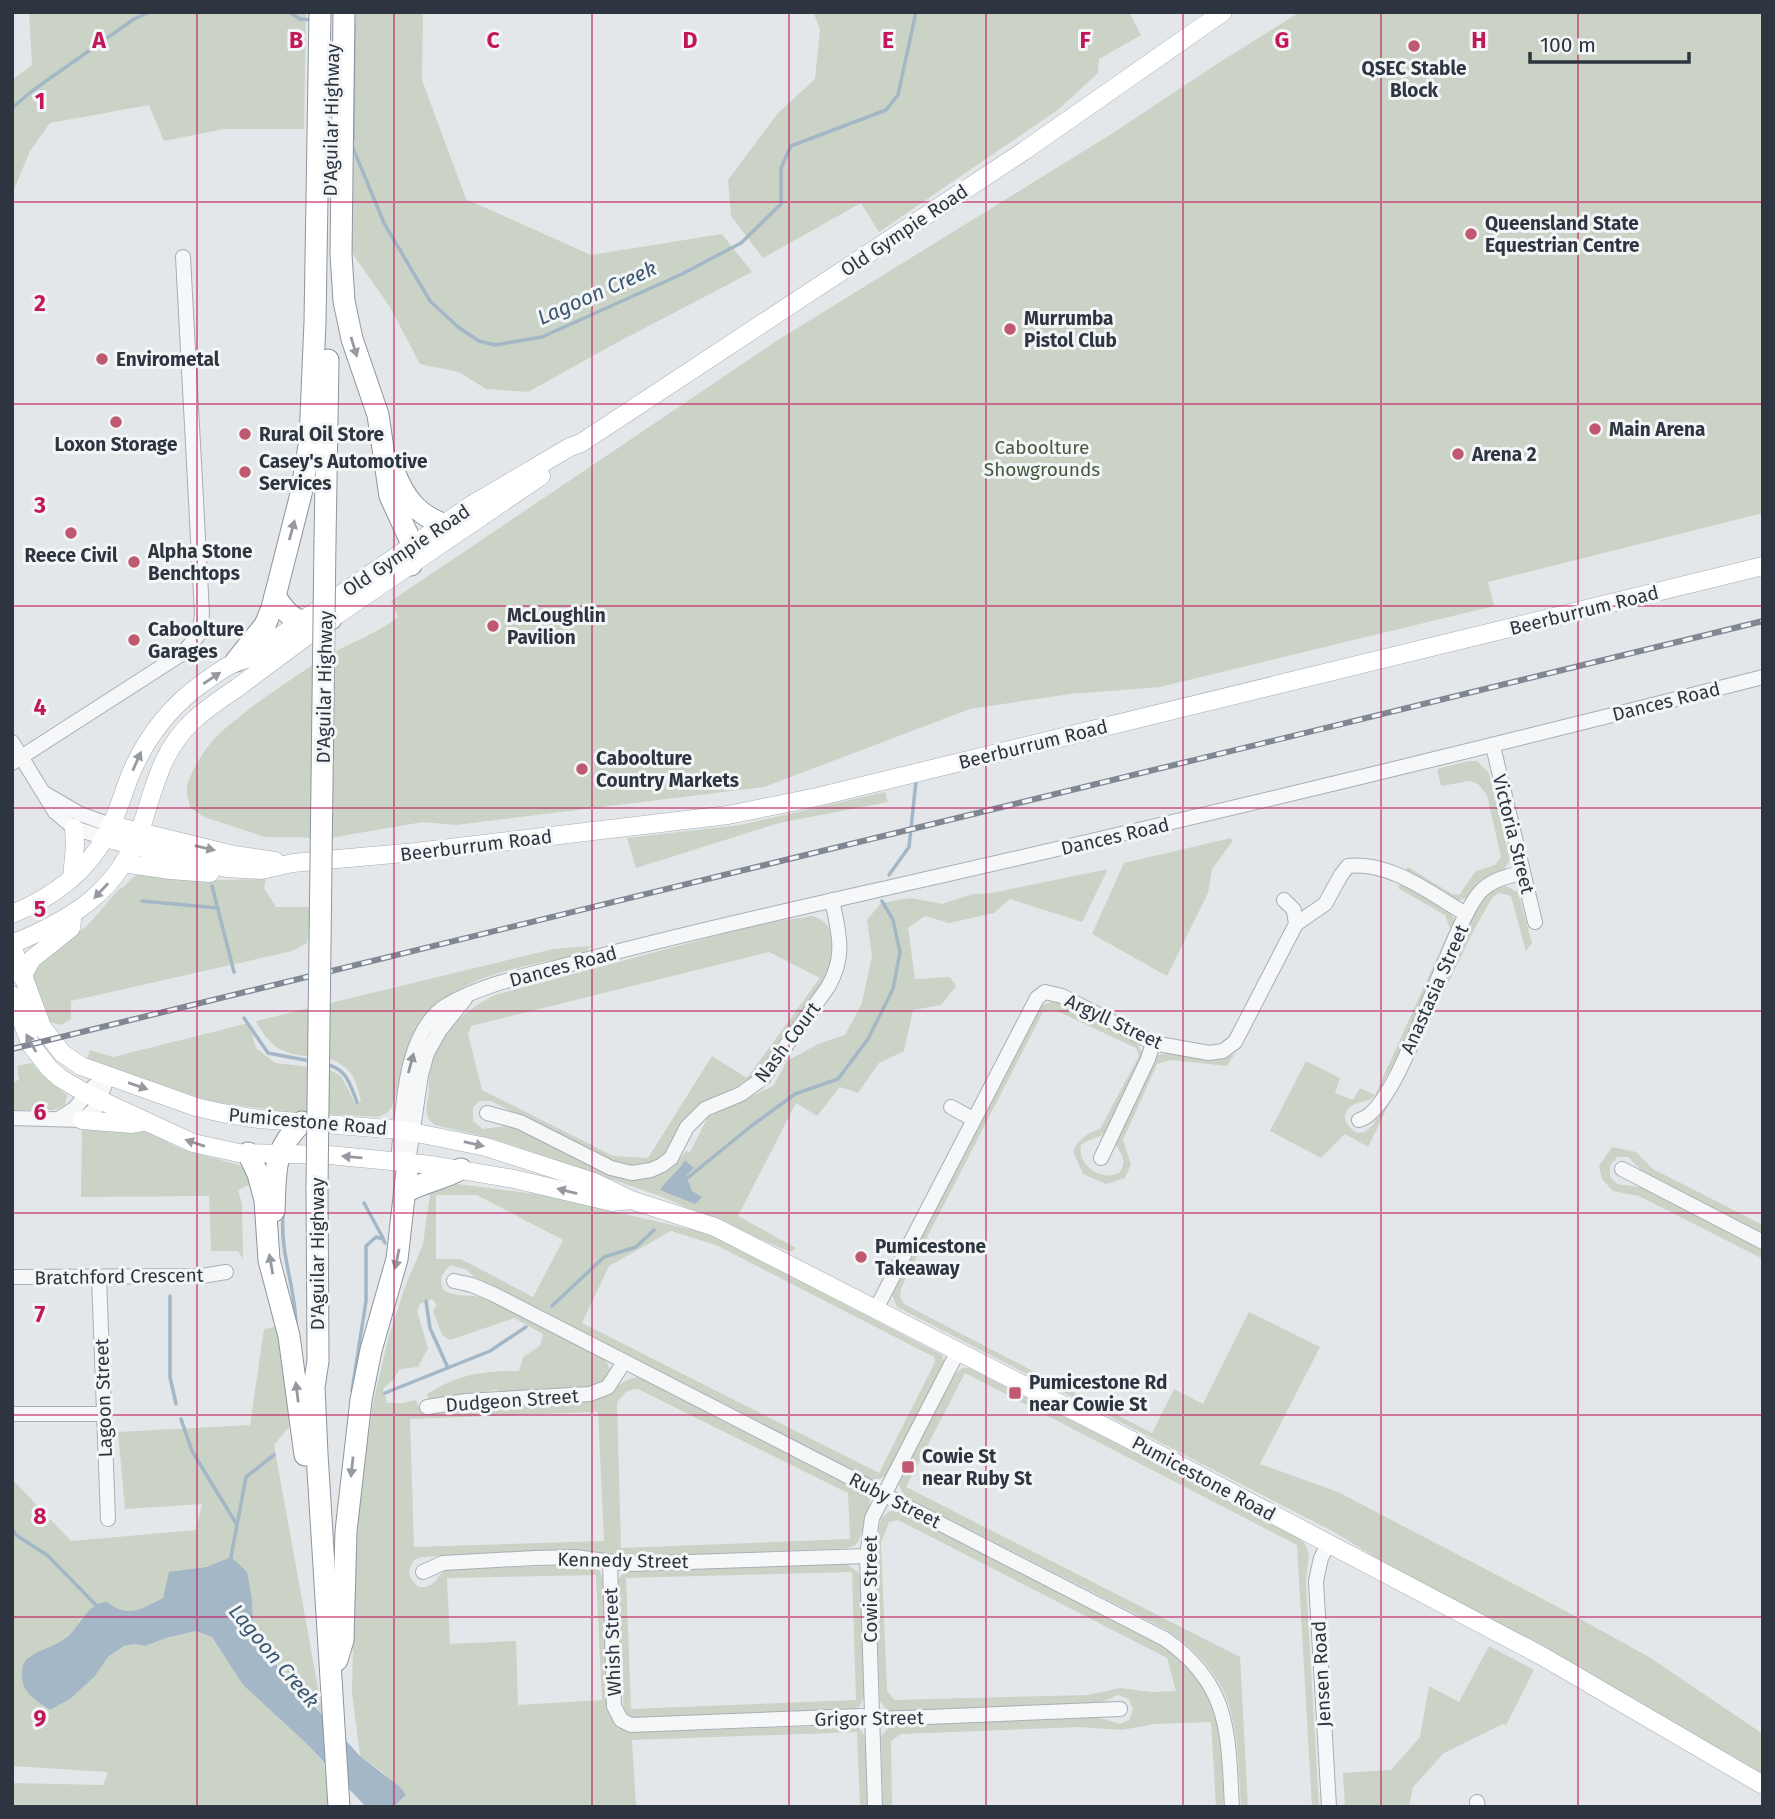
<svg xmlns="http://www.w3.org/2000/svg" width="1775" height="1819" font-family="'Fira Sans',sans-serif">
	<rect width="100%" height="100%" fill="#e3e7ea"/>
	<g fill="#cad3c6" fill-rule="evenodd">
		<polygon points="29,12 306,12 304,129 224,129 164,141 149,105 50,123 30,151 12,194 12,80 32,65"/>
		<polygon points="352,12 423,12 422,80 466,199 591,255 722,234 752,272 618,342 528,392 486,389 459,372 420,364 390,307 352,253"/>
		<polygon points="813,12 1129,12 1141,35 1099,59 1098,73 1059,109 879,232 861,203 763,258 731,216 728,180 778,113 815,79 820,29"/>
		<path d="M1300,12H1763V513L1488,582L1494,606L1160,687L1070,694L970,709L764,787L456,825L423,822L330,838L265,837L204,817L190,808C189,802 186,793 187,787C190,771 206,747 217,736C245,709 294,677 327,656C351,642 377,634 398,617L391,601L778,340L1113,133L1220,62Z"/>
		<polygon points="1469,761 1477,761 1489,773 1510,860 1504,870 1482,881 1467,898 1455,901 1404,872 1408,867 1452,894 1459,895 1476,871 1495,865 1501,857 1487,795 1478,784 1470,781 1441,786 1437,769"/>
		<polygon points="885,792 888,802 779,823 636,868 627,838 740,825"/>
		<polygon points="1231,838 1232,842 1212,869 1208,893 1167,976 1092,934 1124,863"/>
		<path d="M1108,869L1082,922L1010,899L994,913L949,923L925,916L908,928L915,979L950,977L956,986L941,1005L913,1010L904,1051L879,1063L858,1093L840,1087L817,1116L796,1103L738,1216L796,1248L790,1252L660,1196L497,1140L435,1125C424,1118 426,1109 428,1097C430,1088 428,1079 430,1070C438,1033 463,1011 495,995L760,924L812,916C841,922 836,964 824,985C818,995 809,1005 802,1015C786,1037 769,1059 753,1080L739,1090L715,1098L664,1158L637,1168L609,1161L491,1101H480L473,1107V1121L483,1129L505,1126L518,1128L649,1177C666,1173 675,1165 686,1151L690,1152L708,1117L773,1086L787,1061L818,1044L845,1035L862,1003L872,956L867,920L881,903L910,898L942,904L973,894L992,893ZM769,952L820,978L747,1078L712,1056L648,1158L613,1156L482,1090L468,1034L471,1026Z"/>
		<path d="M141,873L217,880L266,879L264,888L276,907H312L307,943L292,951L71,1001V1019L61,1025L50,1022L34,982V970L50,952L87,926L119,889C128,886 131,876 141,873Z"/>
		<path d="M1401,882L1449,911L1456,921C1441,957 1428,995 1411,1031C1402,1050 1390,1069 1380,1088C1370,1107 1360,1098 1350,1107C1339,1117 1348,1127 1357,1133L1365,1132L1373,1125L1419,1038L1478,906L1492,889L1506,886L1518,892L1532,943L1526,951L1511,896L1499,893L1492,898L1475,928L1368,1147L1345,1134L1321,1158L1270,1131L1306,1061L1340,1078L1335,1093L1353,1100L1360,1088L1375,1095L1450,929L1445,915L1398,888Z"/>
		<path d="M591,946L585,953C519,969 440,973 409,1044C401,1064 400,1086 392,1107L387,1113L378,1117L286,1112L209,1101L87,1059L90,1050L113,1057L249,1023L256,1048L275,1063L328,1069L341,1076L355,1103L361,1101C358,1091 356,1078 348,1070C322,1042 283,1076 256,1021L553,949Z"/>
		<path d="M1054,1001L1061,1002L1136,1042L1142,1052V1062L1106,1132C1099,1139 1089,1138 1081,1145C1077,1165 1101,1182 1119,1173C1128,1161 1122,1155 1115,1144L1158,1055C1184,1047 1210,1068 1235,1054L1227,1066L1171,1060L1157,1064L1123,1140L1131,1164L1125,1178L1106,1184L1083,1174L1073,1151C1080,1138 1086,1134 1100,1129L1139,1056L1136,1048L1055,1010L1043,1012L901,1288L900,1297L904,1304L1152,1433L1174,1389L1203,1404L1249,1312L1320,1347L1260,1464L1338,1492L1575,1616L1649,1657L1763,1734V1777L1566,1660L1386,1564L1336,1533L897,1307L892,1295L893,1289L1037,1010L1042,1005Z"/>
		<polygon points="32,1063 41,1074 67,1095 65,1105 54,1110 12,1110 12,1082 19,1080 17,1066"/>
		<polygon points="82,1126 128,1127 147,1132 181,1149 242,1166 246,1169 253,1183 238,1190 242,1204 243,1259 238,1251 211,1251 209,1196 81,1197"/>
		<polygon points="1612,1147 1636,1152 1653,1169 1763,1225 1763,1237 1649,1178 1628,1157 1617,1157 1610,1166 1610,1177 1617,1184 1645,1188 1763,1248 1763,1259 1639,1196 1613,1191 1602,1179 1599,1166"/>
		<path d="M457,1184L543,1195L698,1231L717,1238L942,1355L944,1361L943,1366L888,1473C882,1479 877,1481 868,1479L474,1277L467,1270L451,1265C442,1272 437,1281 445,1291C457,1298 473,1293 487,1299C525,1315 560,1336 596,1354C608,1361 613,1367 606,1380L591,1389L510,1393L494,1390L430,1404L427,1394C456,1375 485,1370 519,1371L523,1357L540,1346L543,1334L514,1318L450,1340L442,1335L433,1311L437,1305L432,1299L420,1304L417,1311L428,1348L418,1367L400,1369L394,1379L383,1389L387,1403H402L416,1400L421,1412H434L457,1406L590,1400C612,1396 621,1377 641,1377L864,1491C867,1495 869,1496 870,1501C870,1505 860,1539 858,1542C855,1547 853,1546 848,1548L625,1558L580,1551L421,1557L414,1560L409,1570C410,1581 418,1592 430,1585C439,1581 438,1572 449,1569L585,1565L595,1566L599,1569L603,1580L608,1695L618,1725L635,1732L857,1725L865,1736L869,1807H860L857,1732L632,1740L636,1807H393L406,1795L381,1771L360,1756L352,1693L355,1534L373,1403L388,1339L405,1287L423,1244L431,1187ZM436,1195H477L563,1240L533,1297L461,1259H436ZM671,1231L716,1245L934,1357L935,1362L879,1473L582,1323L609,1266ZM638,1389L848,1493L850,1539L621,1548L617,1402L627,1391ZM598,1412L604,1541L414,1547L410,1419ZM596,1575L602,1700L518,1705L516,1641L450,1644L447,1578Z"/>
		<path d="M278,1326L290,1426L274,1445L323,1716L316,1706L262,1649L253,1624L252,1599L231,1557C222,1560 213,1565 204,1567C181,1572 169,1569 163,1598C140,1609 130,1620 107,1602L82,1617L74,1630L61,1642L28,1657L95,1676L108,1657L124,1646L134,1644L145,1646L166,1638L196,1631L212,1637L243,1685L306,1743L324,1763L329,1807H12V1783L103,1785L108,1772L12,1766V1479L71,1541L196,1530L202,1504L125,1509L118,1432L250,1425L264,1329Z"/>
		<path d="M962,1368H969L1294,1534C1316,1550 1307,1558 1306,1581L1319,1807H1312L1297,1545L965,1373L906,1487L1240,1657L1248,1807H1241C1236,1727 1240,1680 1167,1630L904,1496L899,1485L900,1480L952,1377Z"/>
		<path d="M897,1510L1163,1646C1225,1691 1221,1737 1224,1807H1216L1211,1722L1154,1724L1122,1730L1080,1727L901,1734L891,1741L892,1807H883L881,1736L891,1725L1097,1717L1120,1724L1129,1720L1133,1709L1129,1699L1118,1695L1098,1704L892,1712L886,1709L880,1701L874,1561L881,1518L890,1511ZM898,1520L1167,1658L1176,1691L1152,1692L1120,1688L1088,1695L894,1700L887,1690L881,1543L889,1522Z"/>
		<path d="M847,1564L858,1572L860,1577L864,1698L859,1707L850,1710L637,1719L630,1717L624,1711L616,1588L617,1581L624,1572ZM852,1572L856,1700L631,1709L626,1578Z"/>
		<polygon points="1489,1646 1534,1670 1506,1725 1503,1724 1444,1753 1413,1787 1409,1807 1345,1807 1343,1773 1391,1770 1420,1737 1429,1686 1459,1702"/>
	</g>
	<g fill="#a3b7c6">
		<path d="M685,1160L694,1168L686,1176L692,1191L702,1197L695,1204L660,1190C668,1178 678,1172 685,1160Z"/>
		<path d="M231,1557L247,1572L252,1599L253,1624L262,1649L360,1756L400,1787L406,1795L393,1807H366L306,1743L243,1685L212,1637L196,1631L166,1638L145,1646L134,1644L124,1646L108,1657L95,1676L70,1699L50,1710C35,1699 21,1693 22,1673C22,1667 23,1662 28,1658C38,1650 54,1647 67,1637C81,1625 86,1604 107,1602C130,1619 140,1609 163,1598L169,1572L206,1567Z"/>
	</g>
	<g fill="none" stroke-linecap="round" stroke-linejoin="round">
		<g stroke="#a3b7c6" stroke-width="3.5">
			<polyline points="289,12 300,19 312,20"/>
			<polyline points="12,108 32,91 134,19 150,12"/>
			<polyline points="353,140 354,25"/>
			<polyline points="353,148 384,223 430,301 458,327 479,341 495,345 542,337 682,274 741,243 781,204 781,168 791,146 886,110 898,95 916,12"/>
			<polyline points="889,875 909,847 916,781"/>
			<polyline points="212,886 234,972"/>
			<polyline points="142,901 218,908"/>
			<polyline points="244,1018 268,1053 310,1061"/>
			<path d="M324,1064C347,1068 349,1082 357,1102"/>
			<polyline points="685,1180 750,1127 795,1094 838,1079 868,1039 893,989 900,952 893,920 882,901"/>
			<polyline points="364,1203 383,1238"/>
			<path d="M283,1214C280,1255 295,1285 296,1324"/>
			<polyline points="170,1296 170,1377 176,1404"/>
			<polyline points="426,1301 430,1328 448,1368"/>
			<polyline points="552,1306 604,1257 636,1247 654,1230"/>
			<polyline points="352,1391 366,1301 366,1246 376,1237 383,1239 385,1243"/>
			<polyline points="385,1393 490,1351 526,1327"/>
			<polyline points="181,1419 192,1451 237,1525"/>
			<polyline points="12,1528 16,1535 47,1555 97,1606"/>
			<polyline points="231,1557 246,1477 274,1455"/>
		</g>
		<defs>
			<g id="minor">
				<polyline points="12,742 55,812 74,828 105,838"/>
				<polyline points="1493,746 1535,922"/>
				<polyline points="12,763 183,653 200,633 202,613 183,257"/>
				<polyline points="44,793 80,814 111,825"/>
				<path d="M1296,924L1325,904L1341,875L1348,866C1391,861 1431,894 1466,914"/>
				<polyline points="951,1107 973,1119"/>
				<path d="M487,1113L520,1122L611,1168L632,1173L651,1170L662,1165L671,1158L687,1127L705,1109L741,1094L763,1078L828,987C846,956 839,934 832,900"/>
				<polyline points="12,1118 82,1120 96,1108 108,1076"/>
				<polyline points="60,1118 74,1109 94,1086"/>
				<path d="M1359,1120C1401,1111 1447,930 1480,892C1491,880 1507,876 1523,873"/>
				<polyline points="1101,1158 1148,1059 1153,1043"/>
				<path d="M398,1161C403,1115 402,1033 447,1005C488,981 540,973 585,960C686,933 789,910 891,887C1183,821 1473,751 1763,677"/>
				<polyline points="408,1162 421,1075 427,1053 440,1030 465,999"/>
				<polyline points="1622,1169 1763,1242"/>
				<polyline points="12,1277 202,1276 226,1272"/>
				<polyline points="99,1277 108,1519"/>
				<path d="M454,1281L472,1285L493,1294L1165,1639C1231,1685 1228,1734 1232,1807"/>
				<polyline points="876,1309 1037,998 1045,992 1062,996 1153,1043 1209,1053 1223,1051 1235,1042 1296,924 1294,910 1284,900"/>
				<polyline points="427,1407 466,1401 590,1394 608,1387 624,1362"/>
				<polyline points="12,1414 104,1414"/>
				<polyline points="1329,1543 1321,1558 1316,1581 1329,1807"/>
				<polyline points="610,1562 614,1706 621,1720 631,1725 861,1716 880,1719 1120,1709"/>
				<polyline points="423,1572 443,1563 535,1558 575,1557 629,1564 867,1556"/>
				<polyline points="1477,1802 1478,1807"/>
				<polyline points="875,1807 867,1556 872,1518 884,1495 958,1351"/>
			</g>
			<g id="major">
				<polyline points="111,825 234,855 275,861"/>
				<polyline points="105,838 199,862 227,868 261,870 293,863 416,852 728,815 817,797 1763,566"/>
				<polyline points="123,863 170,870 210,873"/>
				<polyline points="72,878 75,846 74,828"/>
				<path d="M12,914C51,898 85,874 105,837C116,819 122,797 129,778C145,738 169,707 204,682C217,673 230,663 246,659L473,504L570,447L581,443L1024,151L1223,12"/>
				<path d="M12,944C75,918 120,890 143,822C155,784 163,748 194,720C207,708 222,698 237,688C265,667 293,646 322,625C395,575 468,526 541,476"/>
				<polyline points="12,946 42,1027 62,1053 81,1066 196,1107 222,1113 259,1119 402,1130 486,1147 594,1182 631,1200 715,1227 1166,1458 1542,1656 1763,1785"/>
				<polyline points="22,977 32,959 71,928 72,921"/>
				<polyline points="12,995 31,1045 49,1068 60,1078 89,1095 193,1143 239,1153 329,1155 432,1165 514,1179 612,1202 631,1200"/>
				<polyline points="82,1120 132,1124 143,1122"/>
			</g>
			<g id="highway">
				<polyline points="344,12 341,254 344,301 352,339 378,415 390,496 412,544 411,565"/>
				<path d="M394,471C404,497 416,514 443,524"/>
				<polyline points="325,540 328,360"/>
				<path d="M275,596C292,623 300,624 331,619"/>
				<polyline points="236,661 265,625 272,608 301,494 310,440 315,322 320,12"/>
				<polyline points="248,1153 258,1174 265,1200 269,1260 289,1336 305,1455"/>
				<polyline points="317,1187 318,1361 314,1387 317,1454 339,1807"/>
				<path d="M405,1192C423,1182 443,1179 461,1169"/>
				<path d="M274,1211C276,1170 272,1152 302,1122"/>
				<polyline points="337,1660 343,1640 346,1531 361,1400 371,1350 397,1259 408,1162"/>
			</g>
		</defs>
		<use href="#minor" stroke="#a9aeb4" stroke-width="16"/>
		<use href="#major" stroke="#a4acb4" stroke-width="19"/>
		<use href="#highway" stroke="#8c959f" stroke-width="23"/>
		<use href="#minor" stroke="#f6f7f9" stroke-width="14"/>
		<use href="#major" stroke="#fff" stroke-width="18"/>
		<use href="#highway" stroke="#fff" stroke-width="21"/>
		<defs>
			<polyline id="rail" points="12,1049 1763,621"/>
		</defs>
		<use href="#rail" stroke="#7f8792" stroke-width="6"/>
		<use href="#rail" stroke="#f3f5f7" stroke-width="3.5" stroke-dasharray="10" stroke-linecap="butt"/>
		<defs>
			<polyline id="highway-bridge" points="317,1187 325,540"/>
		</defs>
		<use href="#highway-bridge" stroke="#8c959f" stroke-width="23" stroke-linecap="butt"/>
		<use href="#highway-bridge" stroke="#fff" stroke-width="21"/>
	</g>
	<defs><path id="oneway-solid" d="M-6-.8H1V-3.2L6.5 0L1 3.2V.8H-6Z" transform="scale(1.75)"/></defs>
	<g fill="#969aa0">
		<use href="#oneway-solid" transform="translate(354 347) rotate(73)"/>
		<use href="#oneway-solid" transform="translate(292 530) rotate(-75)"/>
		<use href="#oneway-solid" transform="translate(212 678) rotate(-34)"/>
		<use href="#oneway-solid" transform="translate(137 761) rotate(-66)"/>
		<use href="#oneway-solid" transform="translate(205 848) rotate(13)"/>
		<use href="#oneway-solid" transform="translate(101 891) rotate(133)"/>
		<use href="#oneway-solid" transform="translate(31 1043) rotate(-119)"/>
		<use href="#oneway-solid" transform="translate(138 1086) rotate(19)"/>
		<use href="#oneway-solid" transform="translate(195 1143) rotate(-161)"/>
		<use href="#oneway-solid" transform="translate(474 1144) rotate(13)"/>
		<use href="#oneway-solid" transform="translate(352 1157) rotate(-175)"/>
		<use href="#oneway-solid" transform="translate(567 1191) rotate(-166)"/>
		<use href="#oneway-solid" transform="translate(397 1259) rotate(102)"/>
		<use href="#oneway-solid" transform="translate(271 1264) rotate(-100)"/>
		<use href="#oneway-solid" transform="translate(297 1392) rotate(-97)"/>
		<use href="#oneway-solid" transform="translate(352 1467) rotate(96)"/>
	</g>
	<use fill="#92969c" href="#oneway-solid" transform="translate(411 1063) rotate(-75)"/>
	<path fill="none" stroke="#c2185b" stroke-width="2" stroke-opacity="0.55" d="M197,12V1807M394,12V1807M592,12V1807M789,12V1807M986,12V1807M1183,12V1807M1381,12V1807M1578,12V1807M12,202H1763M12,404H1763M12,606H1763M12,808H1763M12,1011H1763M12,1213H1763M12,1415H1763M12,1617H1763"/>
	<g fill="#c05870" stroke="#f3f5f7" stroke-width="2.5">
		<circle cx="1414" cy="46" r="7"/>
		<circle cx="1471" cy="234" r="7"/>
		<circle cx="1010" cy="329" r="7"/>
		<circle cx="102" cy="359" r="7"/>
		<circle cx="116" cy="422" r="7"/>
		<circle cx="1595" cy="429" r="7"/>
		<circle cx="245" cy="434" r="7"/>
		<circle cx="1458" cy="454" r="7"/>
		<circle cx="245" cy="472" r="7"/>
		<circle cx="71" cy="533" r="7"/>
		<circle cx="134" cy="562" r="7"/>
		<circle cx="493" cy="626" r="7"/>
		<circle cx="134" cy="640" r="7"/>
		<circle cx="582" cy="769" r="7"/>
		<circle cx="861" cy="1257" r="7"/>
		<rect x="1008" y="1386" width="14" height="14" rx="3.5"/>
		<rect x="901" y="1460" width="14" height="14" rx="3.5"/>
	</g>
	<g text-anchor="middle" stroke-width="6" stroke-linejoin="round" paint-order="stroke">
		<g font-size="19" font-weight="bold" fill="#2d3640" stroke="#f3f5f7" text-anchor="start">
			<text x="1414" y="75" text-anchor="middle">QSEC Stable<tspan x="1414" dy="22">Block</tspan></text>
			<text x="1485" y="230">Queensland State<tspan x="1485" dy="22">Equestrian Centre</tspan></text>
			<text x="1024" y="325">Murrumba<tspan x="1024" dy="22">Pistol Club</tspan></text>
			<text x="116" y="366">Envirometal</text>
			<text x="1609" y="436">Main Arena</text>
			<text x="259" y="441">Rural Oil Store</text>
			<text x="116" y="451" text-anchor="middle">Loxon Storage</text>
			<text x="1472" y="461">Arena 2</text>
			<text x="259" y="468">Casey's Automotive<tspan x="259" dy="22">Services</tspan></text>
			<text x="148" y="558">Alpha Stone<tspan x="148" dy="22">Benchtops</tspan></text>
			<text x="71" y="562" text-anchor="middle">Reece Civil</text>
			<text x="507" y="622">McLoughlin<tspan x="507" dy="22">Pavilion</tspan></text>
			<text x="148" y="636">Caboolture<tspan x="148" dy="22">Garages</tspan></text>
			<text x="596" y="765">Caboolture<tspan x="596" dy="22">Country Markets</tspan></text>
			<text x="875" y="1253">Pumicestone<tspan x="875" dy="22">Takeaway</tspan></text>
			<text x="1029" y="1389">Pumicestone Rd<tspan x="1029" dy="22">near Cowie St</tspan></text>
			<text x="922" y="1463">Cowie St<tspan x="922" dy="22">near Ruby St</tspan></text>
		</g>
		<g font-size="19" fill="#2d3640" stroke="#f3f5f7">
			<text transform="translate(331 120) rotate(-89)" y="7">D'Aguilar Highway</text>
			<text transform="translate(904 230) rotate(-34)" y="7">Old Gympie Road</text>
			<text transform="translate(406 550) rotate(-34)" y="7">Old Gympie Road</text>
			<text transform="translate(1584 610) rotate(-14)" y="7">Beerburrum Road</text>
			<text transform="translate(324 687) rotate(-89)" y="7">D'Aguilar Highway</text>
			<text transform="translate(1666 701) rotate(-14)" y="7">Dances Road</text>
			<text transform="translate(1033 744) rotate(-14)" y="7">Beerburrum Road</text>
			<text transform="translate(1514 834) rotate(76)" y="7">Victoria Street</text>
			<text transform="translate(1115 836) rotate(-13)" y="7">Dances Road</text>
			<text transform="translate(476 845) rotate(-7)" y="7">Beerburrum Road</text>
			<text transform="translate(563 966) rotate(-15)" y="7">Dances Road</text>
			<text transform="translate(1434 989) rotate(-66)" y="7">Anastasia Street</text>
			<text transform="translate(1114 1021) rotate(25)" y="7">Argyll Street</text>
			<text transform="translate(787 1042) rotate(-53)" y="7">Nash Court</text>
			<text transform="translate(308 1121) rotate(5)" y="7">Pumicestone Road</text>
			<text transform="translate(317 1254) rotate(-90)" y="7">D'Aguilar Highway</text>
			<text transform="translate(119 1276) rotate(-1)" y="7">Bratchford Crescent</text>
			<text transform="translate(103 1398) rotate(-92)" y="7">Lagoon Street</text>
			<text transform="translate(512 1400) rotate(-4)" y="7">Dudgeon Street</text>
			<text transform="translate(1204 1478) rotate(28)" y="7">Pumicestone Road</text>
			<text transform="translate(895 1500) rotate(27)" y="7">Ruby Street</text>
			<text transform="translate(623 1560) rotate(1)" y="7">Kennedy Street</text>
			<text transform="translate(870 1589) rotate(-90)" y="7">Cowie Street</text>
			<text transform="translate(612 1642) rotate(-92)" y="7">Whish Street</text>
			<text transform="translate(1321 1674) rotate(-93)" y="7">Jensen Road</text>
			<text transform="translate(869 1718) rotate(-1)" y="7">Grigor Street</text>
		</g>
		<g font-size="19" fill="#445a3c" stroke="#f3f5f7">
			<text x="1042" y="454">Caboolture<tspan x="1042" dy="22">Showgrounds</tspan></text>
		</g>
		<g font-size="21" font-style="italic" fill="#3c5770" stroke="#f3f5f7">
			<text transform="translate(597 293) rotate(-24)" y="7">Lagoon Creek</text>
			<text transform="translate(274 1656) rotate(50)" y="7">Lagoon Creek</text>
		</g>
	</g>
	<g font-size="23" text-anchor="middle" font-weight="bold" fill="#c2185b" stroke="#f3f5f7" stroke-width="6" stroke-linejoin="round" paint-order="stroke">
		<text x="99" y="48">A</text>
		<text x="296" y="48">B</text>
		<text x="493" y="48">C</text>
		<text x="690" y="48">D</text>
		<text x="888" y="48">E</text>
		<text x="1085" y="48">F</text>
		<text x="1282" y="48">G</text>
		<text x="1479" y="48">H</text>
		<text x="40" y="109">1</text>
		<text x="40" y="311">2</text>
		<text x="40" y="513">3</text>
		<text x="40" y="715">4</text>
		<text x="40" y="917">5</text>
		<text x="40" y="1120">6</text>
		<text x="40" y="1322">7</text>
		<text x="40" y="1524">8</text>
		<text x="40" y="1726">9</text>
	</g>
	<rect width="1775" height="1819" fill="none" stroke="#2d3640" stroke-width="28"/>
	<path d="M1530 52v10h159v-10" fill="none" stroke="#2d3640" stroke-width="3.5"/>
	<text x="1540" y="52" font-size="21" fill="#2d3640" stroke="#f3f5f7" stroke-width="5" paint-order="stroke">100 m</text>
</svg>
